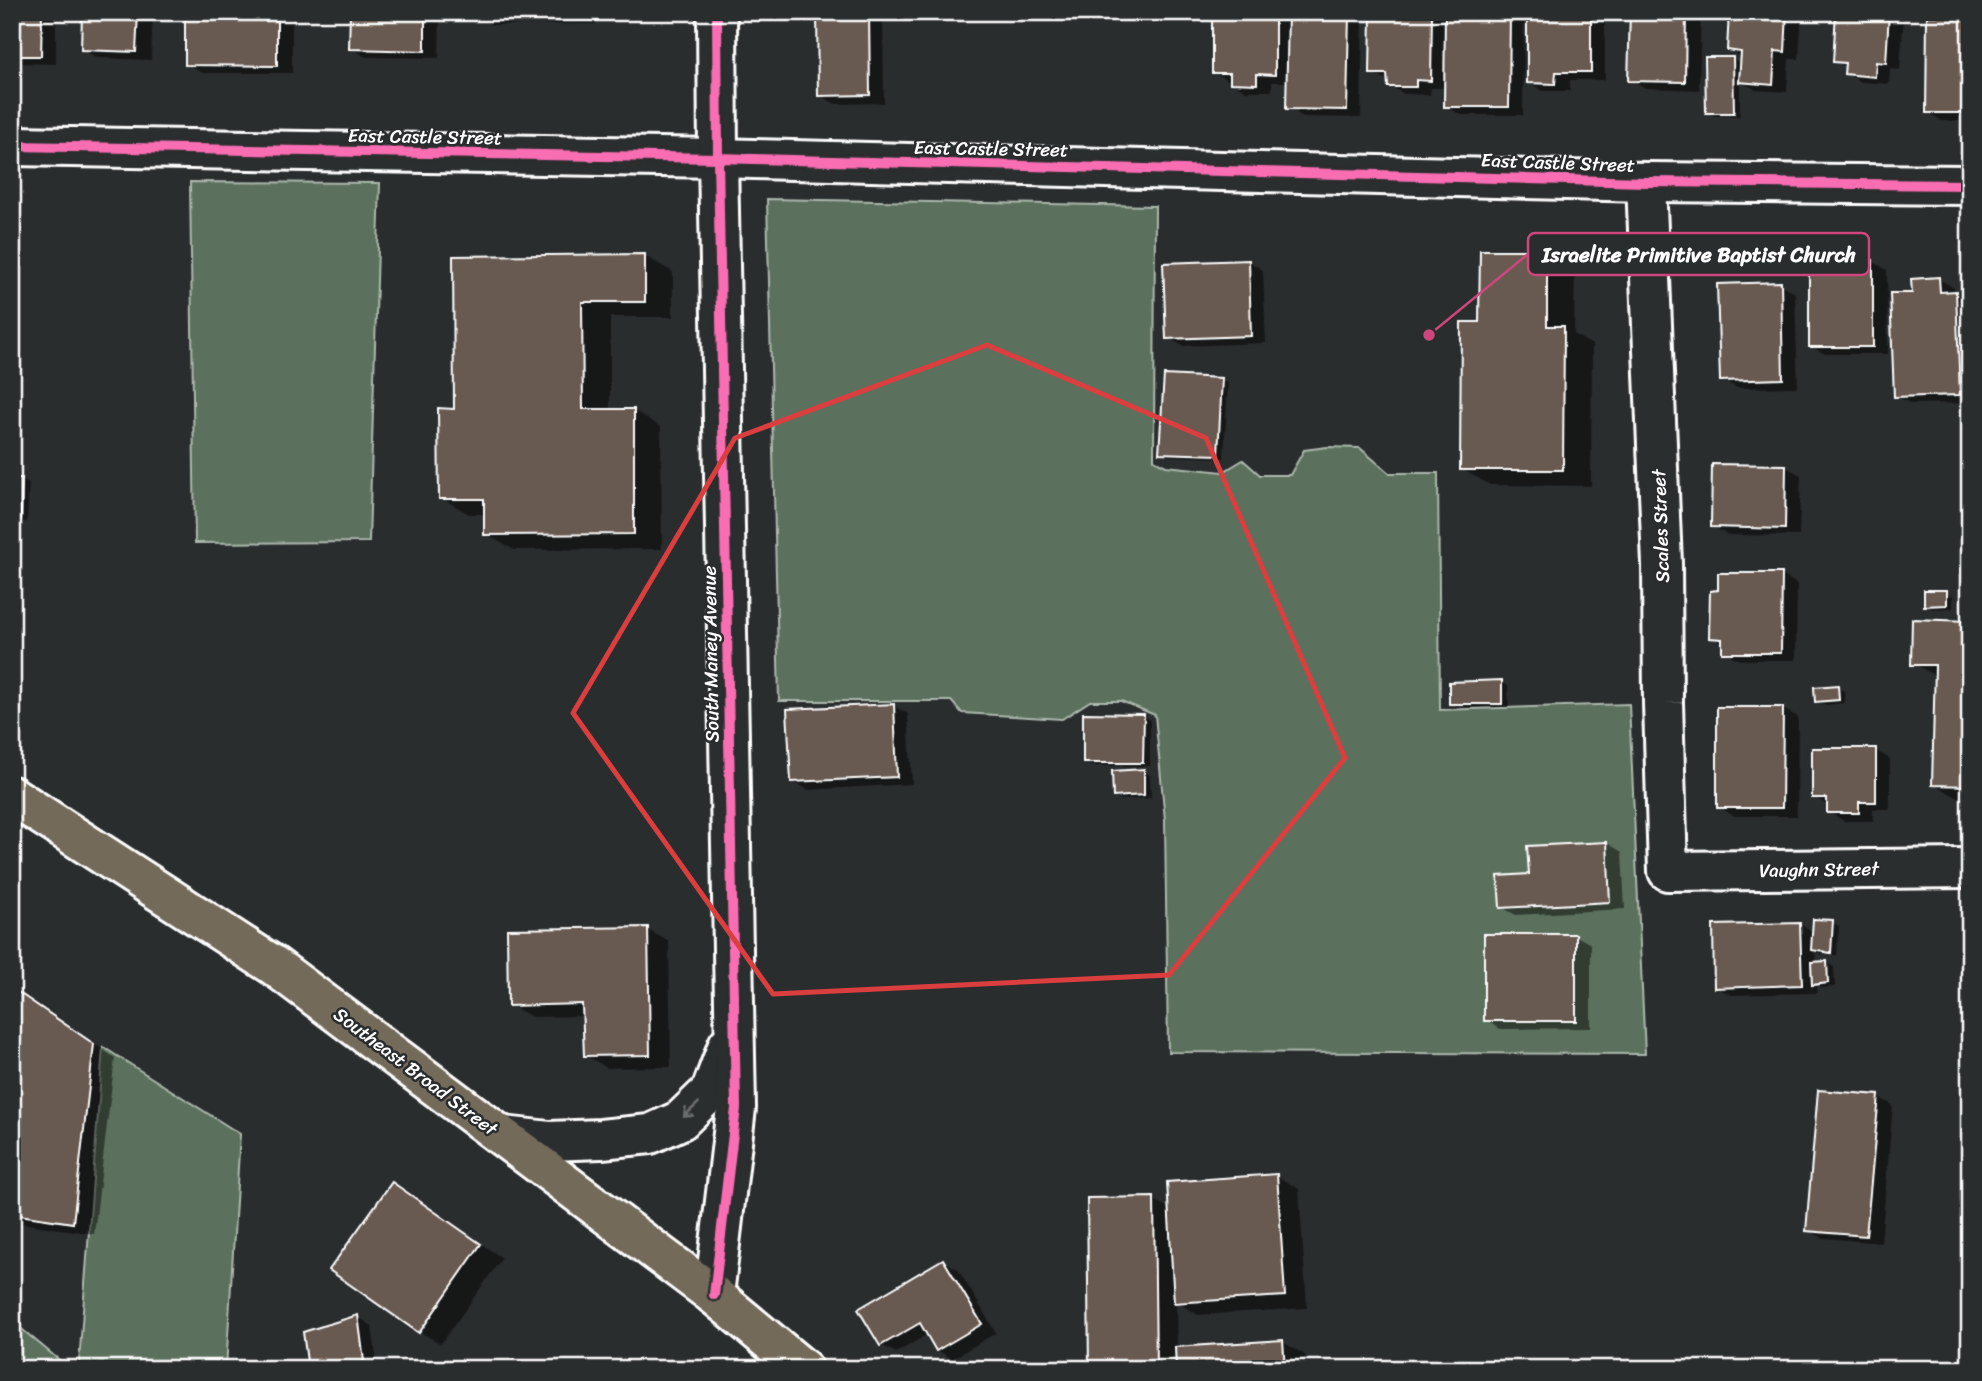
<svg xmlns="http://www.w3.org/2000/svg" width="1982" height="1381" font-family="Sriracha,sans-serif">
	<rect width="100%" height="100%" fill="#2a2d2e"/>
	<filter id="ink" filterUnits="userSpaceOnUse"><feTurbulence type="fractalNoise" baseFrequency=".0143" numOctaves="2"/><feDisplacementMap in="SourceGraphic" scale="14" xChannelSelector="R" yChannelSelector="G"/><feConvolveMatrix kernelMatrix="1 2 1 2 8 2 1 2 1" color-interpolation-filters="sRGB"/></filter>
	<g filter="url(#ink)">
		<g fill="#5b715d" stroke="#adb8ae" stroke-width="2">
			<polygon points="190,182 380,183 369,542 195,543"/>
			<polygon points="767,199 1155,206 1154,460 1166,466 1223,472 1243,460 1260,475 1290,475 1304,450 1327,447 1360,448 1389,473 1438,473 1440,710 1629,704 1645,1054 1168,1052 1165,820 1155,715 1121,701 1090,701 1062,719 962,713 951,701 779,701"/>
			<polygon points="103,1047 240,1134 226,1369 85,1369 79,1363"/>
			<polygon points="12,1321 70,1369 12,1369"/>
		</g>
		<g fill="#0007">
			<polygon points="12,12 56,12 56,64 12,63"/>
			<polygon points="84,12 153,12 151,60 97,58 82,49"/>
			<polygon points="187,12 292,12 292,73 202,73 187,64"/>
			<polygon points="351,12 440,12 439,58 366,57 351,48"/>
			<polygon points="477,12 595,12 596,24 492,25 477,17"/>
			<polygon points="819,12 883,12 884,103 835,104 820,95"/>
			<polygon points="1214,12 1363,12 1361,118 1303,117 1288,108 1289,82 1272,82 1272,91 1246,91 1214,72"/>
			<polygon points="1372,12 1524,12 1523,115 1461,115 1446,106 1446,88 1431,88 1430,95 1404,94 1389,86 1389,81 1372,73"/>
			<polygon points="1529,12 1605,12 1605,80 1570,80 1570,91 1543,91 1528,82"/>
			<polygon points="1632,12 1701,12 1699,90 1645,88 1630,80"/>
			<polygon points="1731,12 1802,12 1799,59 1789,59 1787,92 1756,90 1740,81 1740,116 1715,116 1708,112 1732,58 1742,64 1743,58 1729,49"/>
			<polygon points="1838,12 1898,12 1904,16 1900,70 1890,69 1889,84 1861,82 1846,73 1846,68 1835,61"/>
			<polygon points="1970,12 1970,121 1942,121 1927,112"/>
			<polygon points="1547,252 1575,268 1574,334 1592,345 1591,486 1490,485 1462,469 1481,324"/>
			<polygon points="645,256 673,272 673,317 610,317 610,410 633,410 661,427 662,549 514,550 485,534 485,514 469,514 441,498 456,410 455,257"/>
			<polygon points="1249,261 1263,270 1266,343 1183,346 1168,338"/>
			<polygon points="1872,261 1887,270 1888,354 1825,354 1810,346"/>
			<polygon points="1939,279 1954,288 1954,293 1970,301 1970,403 1911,404 1896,396 1913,295"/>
			<polygon points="1780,284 1795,293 1798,387 1737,388 1722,380"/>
			<polygon points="1221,379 1228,383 1224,458 1168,456 1161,452"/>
			<polygon points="1786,467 1801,475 1799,536 1727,535 1712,526"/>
			<polygon points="12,480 22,480 29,484 27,522 12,521"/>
			<polygon points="1782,575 1797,584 1796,660 1739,660 1724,651 1724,644 1711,637"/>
			<polygon points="1946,592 1953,596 1953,608 1933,609 1926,605"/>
			<polygon points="1970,622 1970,797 1956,797 1934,784 1935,676 1913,663"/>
			<polygon points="1501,682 1508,686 1509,707 1458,707 1451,703"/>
			<polygon points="1837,687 1844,691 1845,703 1824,705 1817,701"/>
			<polygon points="894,706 908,714 912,784 808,790 793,781"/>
			<polygon points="1783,709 1798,717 1797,816 1734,816 1719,807"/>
			<polygon points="1143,716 1150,720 1150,766 1092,766 1085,762"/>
			<polygon points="1875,750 1890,759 1890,809 1873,809 1873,821 1844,821 1829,812 1829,806 1814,797"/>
			<polygon points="1143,771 1150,775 1151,798 1121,800 1114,796"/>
			<polygon points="1607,843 1622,852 1625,909 1516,915 1501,907"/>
			<polygon points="1832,922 1839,926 1837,955 1819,954 1815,951 1816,963 1827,963 1834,967 1835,987 1821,988 1816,985 1817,993 1731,995 1716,987 1800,924 1814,932"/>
			<polygon points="647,929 669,942 671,1067 607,1068 585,1055 584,1016 532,1017 510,1005"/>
			<polygon points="1576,936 1591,944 1591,1028 1500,1029 1486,1020"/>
			<polygon points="12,990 32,1001 115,1058 94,1234 12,1222"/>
			<polygon points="1878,1097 1893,1105 1881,1243 1823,1238 1808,1230"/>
			<polygon points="1277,1176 1299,1189 1307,1308 1198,1315 1176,1302 1177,1348 1283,1342 1305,1355 1306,1369 1091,1369 1153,1199 1170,1209"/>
			<polygon points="392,1184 414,1197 502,1258 441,1344 420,1332"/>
			<polygon points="943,1261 958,1269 996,1333 952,1359 937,1350 928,1334 896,1353 881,1345"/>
			<polygon points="358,1317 372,1326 378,1369 310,1369"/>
		</g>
		<g fill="#695a51" stroke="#fff" stroke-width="2">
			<polygon points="12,12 42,12 41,56 12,56"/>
			<polygon points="82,12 138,12 136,52 81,50"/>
			<polygon points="185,12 277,12 277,66 185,65"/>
			<polygon points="350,12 425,12 425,51 349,49"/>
			<polygon points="475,12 581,12 581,16 476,18"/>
			<polygon points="817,12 869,12 870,95 818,96"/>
			<polygon points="1212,12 1275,12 1275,75 1257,74 1257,84 1230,83 1230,73 1212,73"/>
			<polygon points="1288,12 1349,12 1347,110 1286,109"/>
			<polygon points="1371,12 1432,12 1431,81 1416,80 1416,87 1388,87 1387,74 1370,74"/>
			<polygon points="1445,12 1510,12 1509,107 1444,107"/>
			<polygon points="1527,12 1591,12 1591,72 1556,72 1555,84 1527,83"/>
			<polygon points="1630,12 1686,12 1685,82 1628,81"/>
			<polygon points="1729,12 1787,12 1785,52 1775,51 1773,85 1739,82 1741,52 1727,50"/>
			<polygon points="1836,12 1889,12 1886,63 1876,62 1875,77 1844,74 1845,63 1833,62"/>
			<polygon points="1937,12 1970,12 1970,100 1962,100 1962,113 1926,113 1927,16 1937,16"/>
			<polygon points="1705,57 1733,57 1734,113 1706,113"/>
			<polygon points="1480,250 1547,250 1547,326 1564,326 1563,470 1460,470 1461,322 1479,322"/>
			<polygon points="645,254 645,302 582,302 583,409 634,409 634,534 484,535 484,499 439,499 438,408 454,409 453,256"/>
			<polygon points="1249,260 1251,336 1166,339 1163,263"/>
			<rect x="1809" y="260" width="64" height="87"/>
			<polygon points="1939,277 1940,292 1956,291 1960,395 1894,397 1890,293 1912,293 1911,279"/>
			<polygon points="1781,282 1783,379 1720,381 1717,284"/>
			<polygon points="1164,375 1222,378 1218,455 1159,453"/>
			<polygon points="1712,464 1786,465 1785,529 1711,527"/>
			<polygon points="12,478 22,478 21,519 12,519"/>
			<polygon points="1718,573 1782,573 1781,653 1722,653 1722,639 1709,638 1710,591 1718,590"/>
			<polygon points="1924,590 1947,590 1947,605 1924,606"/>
			<polygon points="1912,619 1970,621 1970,786 1932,785 1935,665 1911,665"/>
			<polygon points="1502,680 1502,704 1449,704 1449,682"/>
			<polygon points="1838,685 1839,700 1815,702 1814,687"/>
			<polygon points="894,704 897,777 791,782 787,709"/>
			<polygon points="1717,707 1783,707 1782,808 1717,808"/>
			<polygon points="1083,713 1144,714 1143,763 1083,763"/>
			<polygon points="1812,748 1876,748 1876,802 1859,802 1859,813 1827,813 1827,798 1812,798"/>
			<polygon points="1144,769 1144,795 1113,797 1112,771"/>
			<polygon points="1607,842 1610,902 1500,908 1498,876 1529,874 1527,846"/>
			<polygon points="1813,919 1833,920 1831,953 1811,950"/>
			<polygon points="1800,923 1802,985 1714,988 1713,925"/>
			<polygon points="648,927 650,1055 584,1056 582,1004 508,1006 507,929"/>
			<rect x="1484" y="934" width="92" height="87"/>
			<polygon points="1827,961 1828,983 1812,985 1811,962"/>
			<polygon points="12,988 94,1044 73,1223 12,1214"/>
			<polygon points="1818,1090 1879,1095 1866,1236 1806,1231"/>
			<polygon points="1277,1174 1285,1296 1174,1303 1167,1182"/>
			<polygon points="392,1182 481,1244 419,1333 329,1270"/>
			<polygon points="1154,1197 1156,1369 1089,1369 1087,1198"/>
			<polygon points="943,1259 982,1324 936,1351 920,1323 880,1346 858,1309"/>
			<polygon points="358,1315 365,1369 308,1369 303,1332"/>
			<polygon points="1283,1340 1285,1369 1176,1369 1175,1347"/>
		</g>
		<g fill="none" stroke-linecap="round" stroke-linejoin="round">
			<defs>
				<g id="street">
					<polyline points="12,146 718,158 1646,182 1970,185"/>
					<polyline points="1646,182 1662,564 1663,703 1668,871 1970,868"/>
					<polyline points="503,1136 549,1141 601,1139 650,1134 681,1120 711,1091 728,1045"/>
					<polyline points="714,1295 736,1108 718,158 717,12"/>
				</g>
				<polyline id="primary" points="12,796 273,965 714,1295 803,1369"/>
			</defs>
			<use href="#street" stroke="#fff" stroke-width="44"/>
			<use href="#primary" stroke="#fff" stroke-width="44"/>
			<use href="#street" stroke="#2a2d2e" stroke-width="38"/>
			<use href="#primary" stroke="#736b5a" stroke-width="38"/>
			<defs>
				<g id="cycleway">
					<polyline points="12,146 718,158 1646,182 1970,185"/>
					<polyline points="714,1295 736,1108 718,158 717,12"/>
				</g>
			</defs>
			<use href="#cycleway" stroke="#2a2d2e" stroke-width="15"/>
			<use href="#cycleway" stroke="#f96db3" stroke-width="10"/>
		</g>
		<defs><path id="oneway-shaft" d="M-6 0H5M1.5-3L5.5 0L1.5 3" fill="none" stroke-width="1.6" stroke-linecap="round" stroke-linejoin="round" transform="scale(1.75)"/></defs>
		<use stroke="#6a6c6d" href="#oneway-shaft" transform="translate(691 1110) rotate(136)"/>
	</g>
	<path fill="none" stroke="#da3e3e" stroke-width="5" stroke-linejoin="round" d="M987,345L1206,438L1345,758L1169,975L773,994L573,713L735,438Z"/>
	<g text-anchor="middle" stroke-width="5" stroke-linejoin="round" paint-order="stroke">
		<g font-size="19" fill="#fff" stroke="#2a2d2e">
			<text transform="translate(425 136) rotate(1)" y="7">East Castle Street</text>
			<text transform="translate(991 148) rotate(1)" y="7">East Castle Street</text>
			<text transform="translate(1558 162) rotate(2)" y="7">East Castle Street</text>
			<text transform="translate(1660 526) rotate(-92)" y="7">Scales Street</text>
			<text transform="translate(710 654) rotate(-91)" y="7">South Maney Avenue</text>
			<text transform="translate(1819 869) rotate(-1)" y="7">Vaughn Street</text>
			<text transform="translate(416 1071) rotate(37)" y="7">Southeast Broad Street</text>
		</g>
	</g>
	<path fill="none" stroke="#ce467c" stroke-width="2.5" d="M1429 335L1528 254"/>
	<circle fill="#ce467c" stroke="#2a2d2e" stroke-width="2.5" cx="1429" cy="335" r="7"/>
	<rect fill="#2a2d2e" stroke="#ce467c" stroke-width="2.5" x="1528" y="233" width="341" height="42" rx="7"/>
	<g font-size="21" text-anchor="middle" font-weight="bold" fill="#fff">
		<text x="1699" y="262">Israelite Primitive Baptist Church</text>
	</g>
	<rect width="1982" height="1381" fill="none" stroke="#2a2d2e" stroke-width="42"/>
	<rect x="21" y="21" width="1940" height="1339" fill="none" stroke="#fff" stroke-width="2.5" filter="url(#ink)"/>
</svg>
